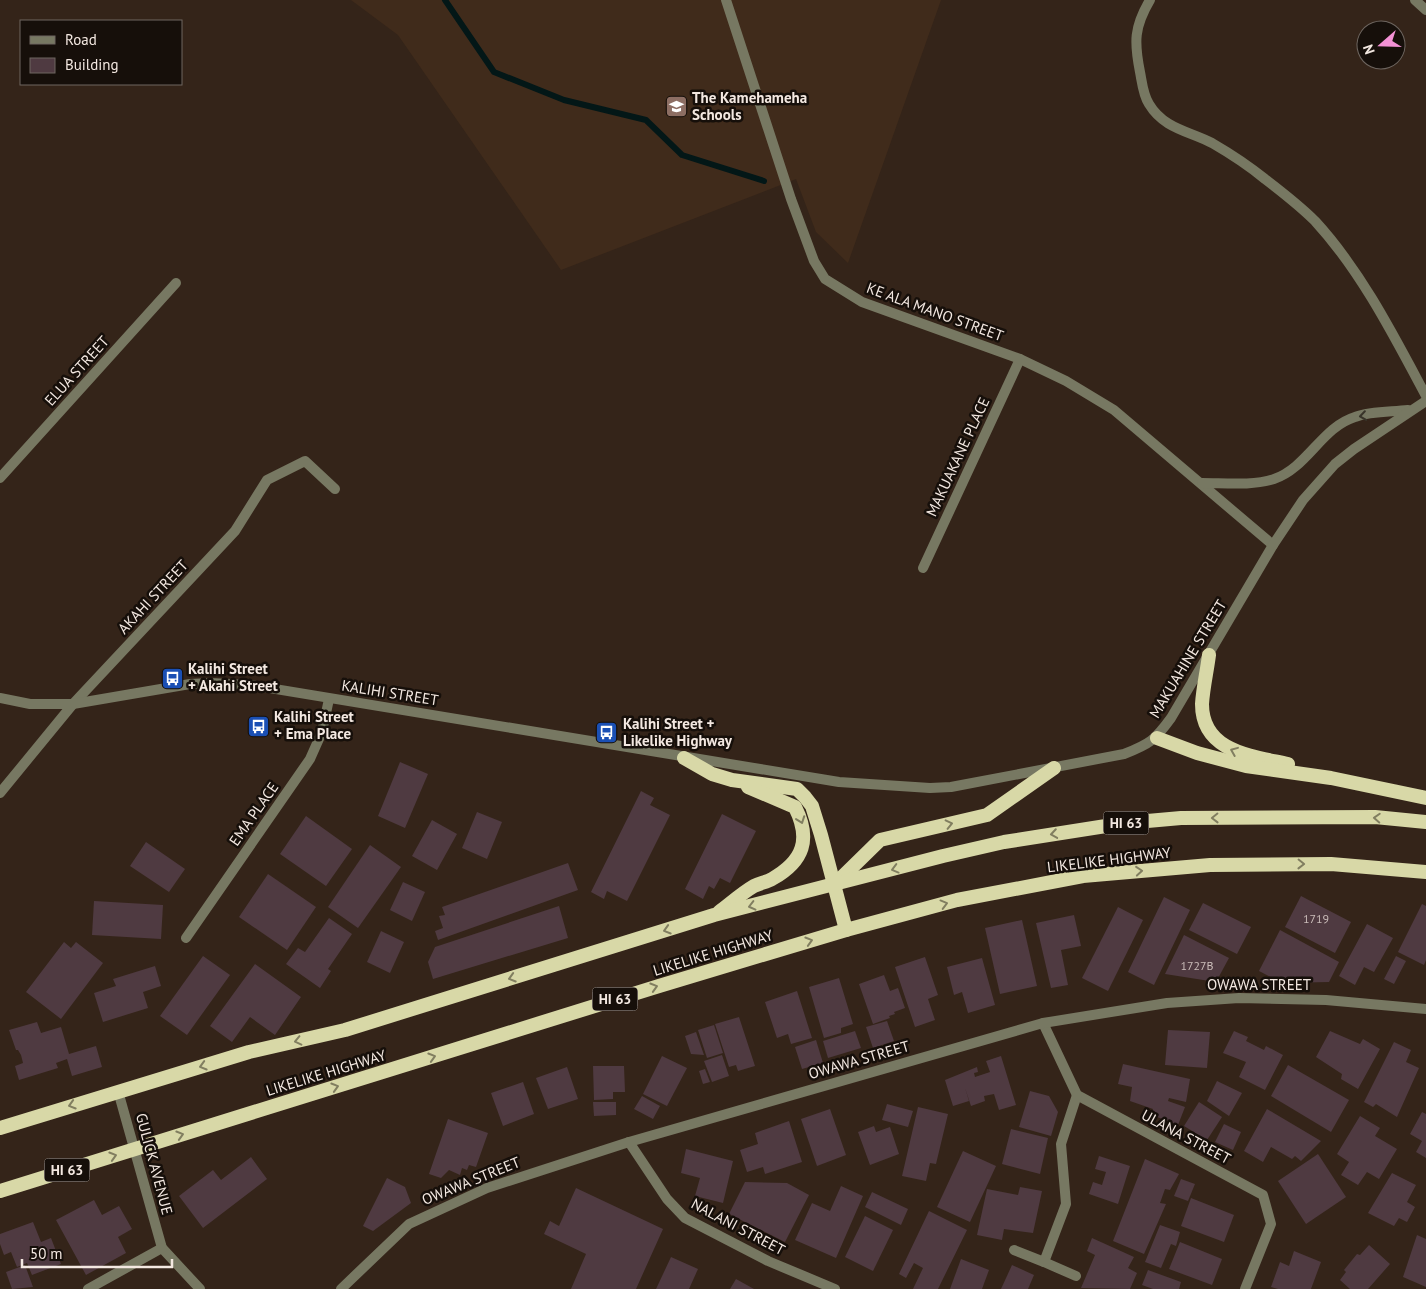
<svg xmlns="http://www.w3.org/2000/svg" width="1426" height="1289" font-family="'PT Sans',sans-serif">
	<rect width="100%" height="100%" fill="#342419"/>
	<polygon fill="#402b1b" points="351,0 941,0 848,263 816,232 796,179 561,270 398,35"/>
	<g fill="none" stroke-linecap="round" stroke-linejoin="round">
		<polyline stroke="#031717" stroke-width="6" points="445,0 494,72 564,100 646,120 682,155 764,181"/>
	</g>
	<g fill="#4f3a41">
		<polygon points="400,762 428,774 405,828 378,816"/>
		<polygon points="641,791 654,798 650,805 670,815 627,901 607,891 604,899 591,892"/>
		<polygon points="477,812 502,822 487,859 462,848"/>
		<polygon points="722,814 756,831 730,883 720,878 714,889 709,886 703,899 685,889"/>
		<polygon points="306,816 352,849 326,886 280,854"/>
		<polygon points="432,820 457,834 437,870 412,856"/>
		<polygon points="146,842 185,869 169,892 130,866"/>
		<polygon points="370,845 401,867 358,928 328,907"/>
		<polygon points="568,863 578,890 438,940 435,931 443,928 439,916 445,915 442,907"/>
		<polygon points="268,874 316,907 287,950 239,917"/>
		<polygon points="403,882 425,892 412,921 390,910"/>
		<polygon points="1301,896 1351,922 1335,953 1285,927"/>
		<polygon points="1164,897 1190,910 1154,985 1128,972"/>
		<polygon points="94,901 163,905 161,939 92,935"/>
		<polygon points="1203,903 1251,927 1237,954 1189,930"/>
		<polygon points="1422,904 1426,906 1426,960 1424,965 1398,952"/>
		<polygon points="559,906 568,938 433,979 428,962 435,947"/>
		<polygon points="1118,907 1143,920 1108,991 1082,978"/>
		<polygon points="1074,915 1081,946 1061,950 1068,985 1051,988 1036,923"/>
		<polygon points="329,918 352,934 328,969 331,971 320,988 286,964 298,948 305,952"/>
		<polygon points="1022,920 1037,986 1000,994 985,928"/>
		<polygon points="1367,924 1393,938 1374,972 1364,967 1355,985 1339,976"/>
		<polygon points="1280,930 1339,962 1329,982 1282,983 1259,971"/>
		<polygon points="381,931 404,942 390,973 367,962"/>
		<polygon points="1184,935 1229,958 1216,982 1165,974"/>
		<polygon points="64,942 71,948 76,942 103,963 61,1019 26,992"/>
		<polygon points="203,956 230,975 187,1035 160,1016"/>
		<polygon points="1396,956 1406,961 1394,984 1384,979"/>
		<polygon points="925,957 938,995 928,999 935,1020 915,1027 895,967"/>
		<polygon points="982,958 995,1005 968,1013 962,992 954,995 947,967"/>
		<polygon points="255,964 301,997 275,1035 250,1017 232,1042 210,1026"/>
		<polygon points="155,966 161,986 143,992 148,1008 103,1022 94,993 116,986 113,979"/>
		<polygon points="884,975 890,991 898,988 905,1008 894,1012 895,1014 889,1016 890,1018 873,1024 859,984"/>
		<polygon points="839,978 853,1024 841,1028 841,1033 824,1038 809,987"/>
		<polygon points="797,991 812,1038 791,1044 788,1034 777,1038 765,1002"/>
		<polygon points="739,1017 755,1066 738,1071 736,1065 729,1067 715,1024"/>
		<polygon points="887,1021 894,1041 873,1048 866,1027"/>
		<polygon points="37,1022 41,1033 61,1027 69,1054 96,1046 102,1067 72,1076 67,1059 56,1063 58,1068 19,1080 15,1066 23,1063 21,1055 18,1050 16,1050 9,1030"/>
		<polygon points="714,1025 723,1053 707,1058 698,1030"/>
		<polygon points="1168,1030 1210,1032 1207,1068 1165,1065"/>
		<polygon points="855,1031 861,1048 828,1058 823,1041"/>
		<polygon points="1234,1031 1248,1037 1246,1041 1264,1050 1266,1046 1283,1055 1265,1090 1239,1077 1246,1062 1223,1053"/>
		<polygon points="1330,1031 1360,1044 1363,1039 1380,1049 1358,1089 1341,1079 1342,1074 1316,1057"/>
		<polygon points="696,1032 704,1055 691,1054 685,1036"/>
		<polygon points="816,1040 823,1063 802,1069 795,1047"/>
		<polygon points="1394,1042 1411,1050 1406,1062 1419,1068 1397,1117 1376,1104 1373,1107 1364,1102"/>
		<polygon points="722,1055 729,1076 712,1082 704,1061"/>
		<polygon points="662,1056 687,1068 667,1106 643,1094"/>
		<polygon points="1001,1056 1016,1105 999,1110 994,1094 984,1096 985,1101 971,1106 965,1088 969,1101 953,1106 945,1080 977,1067 978,1072 974,1073 975,1077 990,1072 986,1061"/>
		<polygon points="1123,1064 1190,1079 1186,1102 1169,1098 1168,1101 1185,1107 1178,1125 1152,1115 1153,1109 1130,1101 1132,1087 1118,1084"/>
		<polygon points="1288,1065 1349,1100 1331,1132 1271,1096"/>
		<polygon points="593,1066 624,1066 625,1092 613,1092 613,1099 594,1100"/>
		<polygon points="567,1067 578,1099 548,1109 536,1078"/>
		<polygon points="705,1069 710,1082 703,1084 699,1071"/>
		<polygon points="1217,1081 1242,1093 1229,1116 1207,1101"/>
		<polygon points="523,1082 534,1114 503,1126 491,1093"/>
		<polygon points="1030,1091 1049,1096 1058,1112 1051,1136 1019,1127"/>
		<polygon points="642,1096 660,1106 653,1119 634,1109"/>
		<polygon points="593,1102 616,1102 616,1115 594,1116"/>
		<polygon points="1199,1102 1222,1117 1207,1140 1184,1126"/>
		<polygon points="887,1104 913,1111 908,1127 882,1120"/>
		<polygon points="918,1107 948,1114 936,1164 930,1163 926,1181 902,1176"/>
		<polygon points="830,1109 846,1155 817,1166 801,1119"/>
		<polygon points="1267,1109 1321,1141 1301,1161 1295,1156 1292,1159 1271,1147 1263,1162 1244,1151"/>
		<polygon points="1422,1112 1426,1114 1426,1158 1416,1152 1422,1141 1410,1134"/>
		<polygon points="1360,1116 1380,1128 1375,1136 1397,1149 1379,1179 1367,1172 1358,1185 1341,1175 1349,1162 1337,1154"/>
		<polygon points="448,1119 488,1133 476,1167 469,1165 467,1170 462,1168 460,1175 449,1170 441,1178 429,1174"/>
		<polygon points="789,1121 802,1162 765,1174 763,1167 747,1172 740,1150 758,1144 755,1133"/>
		<polygon points="1224,1124 1241,1132 1233,1150 1215,1142"/>
		<polygon points="874,1126 876,1132 890,1127 899,1154 870,1165 858,1132"/>
		<polygon points="1011,1129 1048,1138 1040,1174 1002,1164"/>
		<polygon points="686,1149 733,1161 723,1203 695,1196 700,1178 681,1173"/>
		<polygon points="963,1151 996,1166 970,1222 937,1207"/>
		<polygon points="1318,1154 1346,1197 1306,1224 1278,1181"/>
		<polygon points="1099,1156 1130,1166 1118,1204 1089,1194 1093,1182 1102,1185 1106,1172 1095,1169"/>
		<polygon points="251,1157 267,1179 203,1228 179,1196 213,1170 221,1180"/>
		<polygon points="1145,1159 1179,1174 1170,1190 1165,1189 1160,1203 1166,1204 1144,1254 1113,1241"/>
		<polygon points="1392,1173 1416,1185 1407,1202 1415,1207 1407,1222 1399,1218 1394,1226 1368,1213"/>
		<polygon points="387,1178 405,1187 411,1203 373,1231 363,1226"/>
		<polygon points="1181,1179 1195,1184 1188,1201 1174,1196"/>
		<polygon points="745,1182 787,1183 809,1195 785,1242 729,1214"/>
		<polygon points="841,1186 863,1196 836,1258 795,1240 812,1203 830,1211"/>
		<polygon points="1020,1187 1042,1191 1033,1233 1004,1229 1002,1240 977,1235 987,1189 1018,1195"/>
		<polygon points="576,1188 663,1229 636,1289 571,1289 586,1254 544,1234 550,1221 559,1226"/>
		<polygon points="872,1192 908,1209 901,1225 865,1207"/>
		<polygon points="1191,1198 1234,1215 1224,1242 1181,1226"/>
		<polygon points="94,1200 102,1215 119,1206 132,1229 118,1237 126,1253 86,1275 56,1220"/>
		<polygon points="929,1211 967,1230 938,1289 913,1289 923,1268 914,1263 906,1278 899,1274"/>
		<polygon points="865,1216 893,1230 873,1271 845,1257"/>
		<polygon points="33,1222 41,1242 51,1238 61,1264 32,1275 27,1263 17,1267 11,1252 4,1255 0,1244 0,1234"/>
		<polygon points="1160,1225 1180,1232 1176,1246 1171,1244 1161,1268 1145,1262"/>
		<polygon points="1417,1235 1426,1239 1426,1287 1403,1277"/>
		<polygon points="1092,1238 1134,1257 1128,1268 1137,1273 1130,1289 1081,1288 1095,1255 1087,1251"/>
		<polygon points="1180,1242 1222,1259 1212,1285 1169,1269"/>
		<polygon points="1369,1245 1390,1264 1368,1289 1350,1289 1340,1280 1346,1272 1344,1270 1357,1254 1360,1255"/>
		<polygon points="1294,1251 1321,1262 1311,1289 1278,1289 1271,1287 1280,1262 1289,1266"/>
		<polygon points="671,1257 698,1269 689,1289 656,1289"/>
		<polygon points="961,1259 989,1270 982,1289 950,1289"/>
		<polygon points="25,1265 33,1287 12,1289 6,1272"/>
		<polygon points="1012,1265 1034,1275 1028,1289 1001,1289"/>
		<polygon points="1148,1270 1181,1282 1179,1289 1153,1289 1142,1285"/>
		<polygon points="736,1279 754,1289 730,1289"/>
	</g>
	<g fill="none" stroke-linecap="round" stroke-linejoin="round">
		<g stroke="#777862" stroke-width="10">
			<path d="M1150,0C1134,27 1134,42 1140,72C1142,82 1143,95 1149,104C1164,129 1189,131 1212,143C1231,154 1249,166 1265,179C1282,192 1300,206 1315,221C1361,271 1394,336 1426,396"/>
			<polyline points="1415,0 1426,10"/>
			<polyline points="0,478 176,283"/>
			<polyline points="923,568 1020,359"/>
			<polyline points="0,793 73,704 235,531 267,480 305,461 335,489"/>
			<polyline points="186,938 310,759 322,732 329,699"/>
			<polyline points="1043,1023 1077,1095 1263,1195 1271,1224 1245,1289"/>
			<polyline points="118,1091 162,1248 200,1289"/>
			<polyline points="629,1142 667,1199 685,1218 768,1261 835,1289"/>
			<polyline points="1014,1250 1044,1262"/>
			<polyline points="1076,1276 1044,1262 1066,1204 1061,1144 1077,1095"/>
			<polyline points="88,1289 162,1248"/>
			<polyline points="341,1289 409,1224 487,1188 629,1142 1043,1023 1167,1003 1239,998 1326,1000 1426,1009"/>
		</g>
		<g stroke="#777862" stroke-width="10">
			<polyline points="726,0 791,199 814,261 825,279 862,302 1020,359 1066,381 1114,410 1273,545"/>
			<path d="M1202,483C1225,483 1252,486 1274,479C1307,468 1322,427 1355,417C1371,411 1391,412 1408,410"/>
			<path d="M0,698L30,704H73L190,684L210,683L251,685L839,782L930,788L951,787L1124,754C1150,744 1155,740 1171,718L1273,545L1303,500L1335,464L1354,449L1426,401"/>
		</g>
		<g stroke="#d8d8a7" stroke-width="14">
			<path d="M1209,655C1207,671 1203,688 1202,704C1202,752 1252,756 1288,764"/>
			<polyline points="1157,738 1197,753 1246,766 1331,778 1426,798"/>
			<polyline points="684,758 712,774 732,780 797,789 805,797 812,806 821,835 846,930"/>
			<polyline points="834,885 880,840 987,815 1054,768"/>
			<path d="M719,912C731,903 742,893 754,886C760,883 767,882 772,879C804,861 811,839 795,807L748,787"/>
			<polyline points="0,1128 249,1052 345,1030 714,915 943,856 1004,842 1125,823 1181,818 1375,817 1426,822"/>
			<polyline points="0,1191 659,986 846,930 957,900 1083,876 1210,865 1331,864 1426,872"/>
		</g>
	</g>
	<defs><path id="oneway-chevron" d="M-2-3.5L2.5 0L-2 3.5" fill="none" stroke-width="1.6" stroke-linecap="round" stroke-linejoin="round" transform="scale(1.25)"/></defs>
	<use stroke="#383429" href="#oneway-chevron" transform="translate(1363 416) rotate(172)"/>
	<g stroke="#817e60">
		<use href="#oneway-chevron" transform="translate(1234 751) rotate(-158)"/>
		<use href="#oneway-chevron" transform="translate(1215 818) rotate(179)"/>
		<use href="#oneway-chevron" transform="translate(1377 818) rotate(-177)"/>
		<use href="#oneway-chevron" transform="translate(801 820) rotate(70)"/>
		<use href="#oneway-chevron" transform="translate(949 824) rotate(-13)"/>
		<use href="#oneway-chevron" transform="translate(1054 834) rotate(171)"/>
		<use href="#oneway-chevron" transform="translate(1301 864) rotate(1)"/>
		<use href="#oneway-chevron" transform="translate(895 869) rotate(165)"/>
		<use href="#oneway-chevron" transform="translate(1139 871) rotate(-5)"/>
		<use href="#oneway-chevron" transform="translate(944 904) rotate(-15)"/>
		<use href="#oneway-chevron" transform="translate(752 906) rotate(166)"/>
		<use href="#oneway-chevron" transform="translate(667 930) rotate(163)"/>
		<use href="#oneway-chevron" transform="translate(809 941) rotate(-17)"/>
		<use href="#oneway-chevron" transform="translate(512 978) rotate(163)"/>
		<use href="#oneway-chevron" transform="translate(654 987) rotate(-17)"/>
		<use href="#oneway-chevron" transform="translate(298 1041) rotate(167)"/>
		<use href="#oneway-chevron" transform="translate(432 1057) rotate(-17)"/>
		<use href="#oneway-chevron" transform="translate(203 1066) rotate(164)"/>
		<use href="#oneway-chevron" transform="translate(335 1087) rotate(-17)"/>
		<use href="#oneway-chevron" transform="translate(72 1105) rotate(163)"/>
		<use href="#oneway-chevron" transform="translate(180 1135) rotate(-17)"/>
		<use href="#oneway-chevron" transform="translate(113 1156) rotate(-17)"/>
	</g>
	<defs>
		<symbol id="school-square" viewBox="-11 -11 22 22"><rect x="-9" y="-9" width="18" height="18" rx="4" fill="#8d6e63" stroke="#160f0a"/><path d="M0-5L7-2L0 1L-7-2ZM-4 1L0 2.5L4 1V4Q0 6-4 4Z" fill="#fff"/></symbol>
		<symbol id="bus-square" viewBox="-11 -11 22 22"><rect x="-9" y="-9" width="18" height="18" rx="4" fill="#1a4fb4" stroke="#160f0a"/><path d="M-5-6H5V4H4V6H2V4H-2V6H-4V4H-5ZM-3.5-4V0h7V-4ZM-3.5 1.2v1.5H-2V1.2ZM2 1.2v1.5H3.5V1.2Z" fill="#fff"/></symbol>
	</defs>
	<g fill-rule="evenodd">
		<use href="#school-square" x="664" y="94" width="25" height="25"/>
		<use href="#bus-square" x="160" y="666" width="25" height="25"/>
		<use href="#bus-square" x="246" y="714" width="25" height="25"/>
		<use href="#bus-square" x="594" y="720" width="25" height="25"/>
	</g>
	<g text-anchor="middle" stroke-width="5" stroke-linejoin="round" paint-order="stroke">
		<g font-size="12" fill="#cabcb9">
			<text x="1316" y="923">1719</text>
			<text x="1197" y="970">1727B</text>
		</g>
		<g fill="#160f0a" stroke="#b1a7a0" stroke-width="1">
			<rect x="1103.5" y="811.5" width="45" height="23" rx="4"/>
			<rect x="592.5" y="987.5" width="45" height="23" rx="4"/>
			<rect x="44.5" y="1158.5" width="45" height="23" rx="4"/>
		</g>
		<g font-size="14" font-weight="bold" fill="#f3e8e1">
			<text x="1126" y="828">HI 63</text>
			<text x="615" y="1004">HI 63</text>
			<text x="67" y="1175">HI 63</text>
		</g>
		<g font-size="15" font-weight="bold" fill="#f3e8e1" stroke="#160f0a" text-anchor="start">
			<text x="692" y="103">The Kamehameha<tspan x="692" dy="17">Schools</tspan></text>
			<text x="188" y="674">Kalihi Street<tspan x="188" dy="17">+ Akahi Street</tspan></text>
			<text x="274" y="722">Kalihi Street<tspan x="274" dy="17">+ Ema Place</tspan></text>
			<text x="623" y="729">Kalihi Street +<tspan x="623" dy="17">Likelike Highway</tspan></text>
		</g>
		<g font-size="15" fill="#f3e8e1" stroke="#160f0a">
			<text transform="translate(935 312) rotate(20)" y="5">KE ALA MANO STREET</text>
			<text transform="translate(77 371) rotate(-48)" y="5">ELUA STREET</text>
			<text transform="translate(958 457) rotate(-65)" y="5">MAKUAKANE PLACE</text>
			<text transform="translate(153 597) rotate(-47)" y="5">AKAHI STREET</text>
			<text transform="translate(1188 659) rotate(-59)" y="5">MAKUAHINE STREET</text>
			<text transform="translate(390 693) rotate(9)" y="5">KALIHI STREET</text>
			<text transform="translate(254 814) rotate(-55)" y="5">EMA PLACE</text>
			<text transform="translate(1109 860) rotate(-7)" y="5">LIKELIKE HIGHWAY</text>
			<text transform="translate(713 953) rotate(-17)" y="5">LIKELIKE HIGHWAY</text>
			<text x="1259" y="990">OWAWA STREET</text>
			<text transform="translate(859 1060) rotate(-16)" y="5">OWAWA STREET</text>
			<text transform="translate(326 1073) rotate(-17)" y="5">LIKELIKE HIGHWAY</text>
			<text transform="translate(1186 1137) rotate(28)" y="5">ULANA STREET</text>
			<text transform="translate(154 1164) rotate(75)" y="5">GULICK AVENUE</text>
			<text transform="translate(471 1181) rotate(-22)" y="5">OWAWA STREET</text>
			<text transform="translate(738 1227) rotate(28)" y="5">NALANI STREET</text>
		</g>
	</g>
	<rect x="20" y="20" width="162" height="65" fill="#160f0a" stroke="#6e6660"/>
	<rect x="30" y="36" width="25" height="8" fill="#777862" stroke="#6e6660"/>
	<text x="65" y="45" font-size="15" fill="#f3e8e1">Road</text>
	<rect x="30" y="58" width="25" height="15" fill="#4f3a41" stroke="#6e6660"/>
	<text x="65" y="70" font-size="15" fill="#f3e8e1">Building</text>
	<g transform="translate(1381 45) rotate(250)"><circle r="24" fill="#160f0a" stroke="#6e6660"/>
	<path d="M0-4L9 19L0 12L-9 19Z" fill="#f391d5"/>
	<text y="-8" font-size="14" font-weight="bold" text-anchor="middle" fill="#f3e8e1">N</text>
	</g>
	<path d="M22 1259v8h150v-8" fill="none" stroke="#f3e8e1" stroke-width="2.5"/>
	<text x="30" y="1259" font-size="15" fill="#f3e8e1" stroke="#160f0a" stroke-width="4" paint-order="stroke">50 m</text>
</svg>
